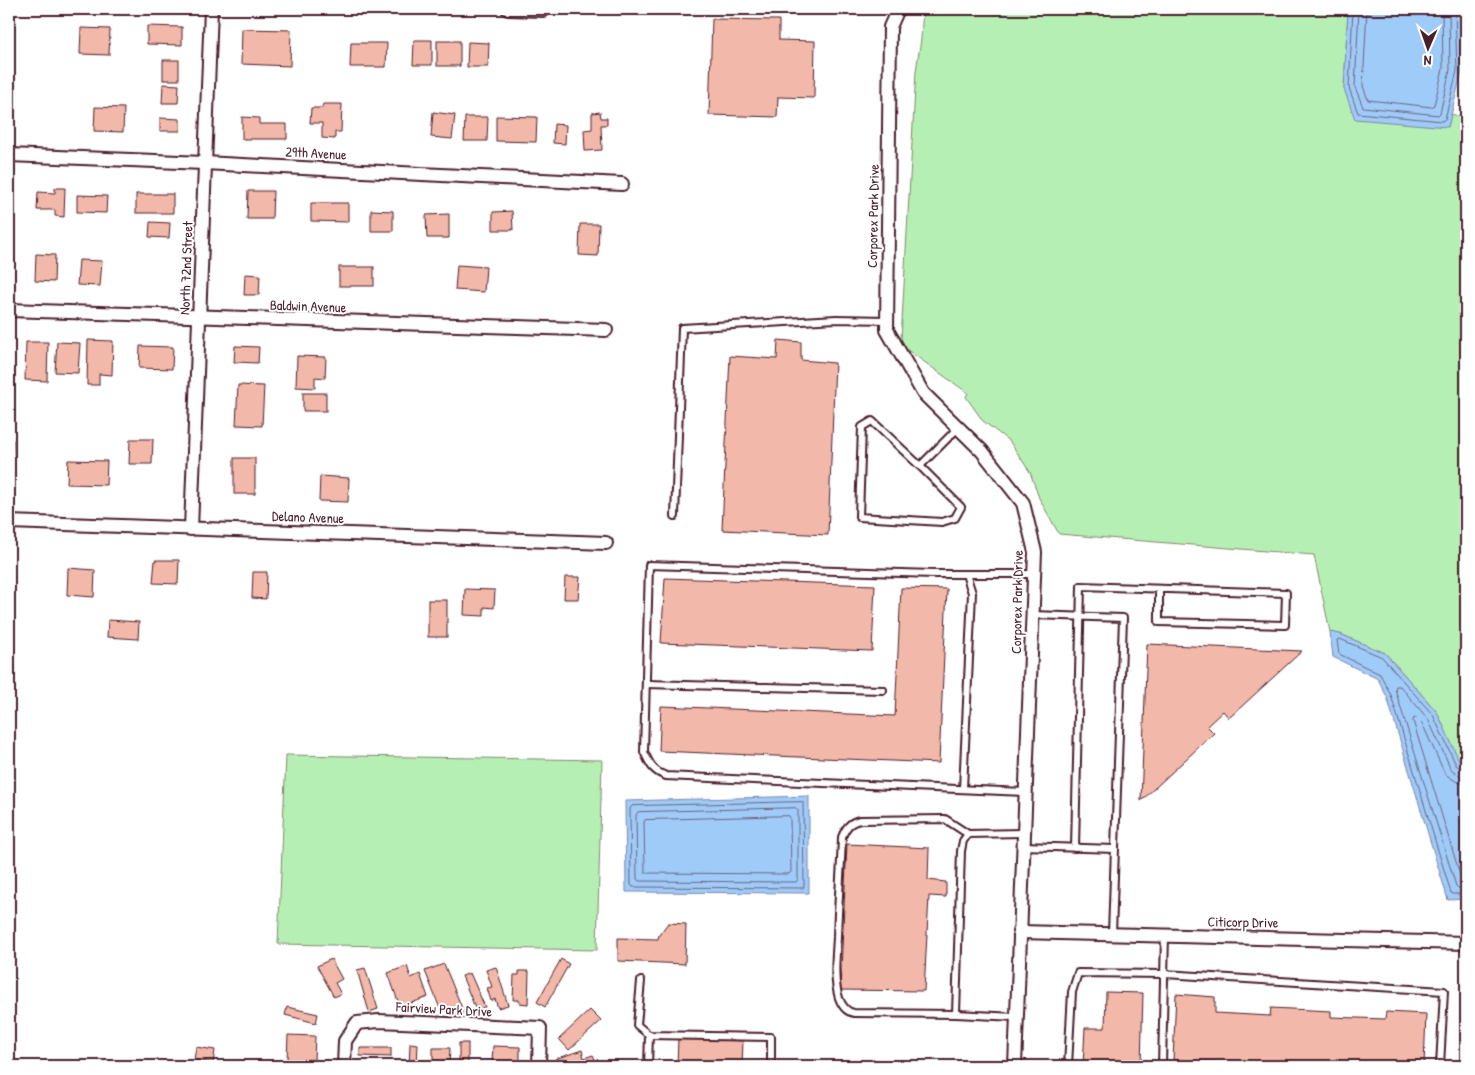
<svg xmlns="http://www.w3.org/2000/svg" width="1475" height="1075" font-family="'Patrick Hand',sans-serif">
	<rect width="100%" height="100%" fill="#fff"/>
	<filter id="ink" filterUnits="userSpaceOnUse"><feTurbulence type="fractalNoise" baseFrequency=".02" numOctaves="2"/><feDisplacementMap in="SourceGraphic" scale="10" xChannelSelector="R" yChannelSelector="G"/><feConvolveMatrix kernelMatrix="1 2 1 2 8 2 1 2 1" color-interpolation-filters="sRGB"/></filter>
	<g filter="url(#ink)">
		<g fill="#b6efb3" stroke="#80876f">
			<polygon points="923,9 1348,9 1344,89 1448,127 1451,114 1466,118 1466,766 1460,763 1437,712 1385,653 1340,634 1330,632 1314,555 1059,534 1039,498 1030,472 1010,442 983,421 966,397 968,393 906,349 901,339 916,71 921,39"/>
			<polygon points="286,755 602,760 597,950 278,944"/>
		</g>
		<g fill="#9fcbf9" stroke="#7d86a7">
			<polygon points="1348,9 1460,9 1462,71 1448,127 1355,119 1344,89"/>
			<polygon points="1330,632 1340,634 1385,653 1437,712 1460,762 1466,766 1466,899 1448,900 1387,697 1378,679 1333,657"/>
			<polygon points="809,796 809,893 626,892 625,801"/>
		</g>
		<g fill="none" stroke-linecap="round" stroke-linejoin="round">
			<g stroke="#6c647d" stroke-width="1">
				<polyline points="1353,9 1349,88 1358,113 1442,121 1445,119 1457,71 1455,9"/>
				<polyline points="1359,9 1355,87 1363,107 1438,115 1440,113 1450,70 1449,9"/>
				<polyline points="1367,9 1363,86 1368,100 1432,107 1434,105 1443,69 1442,9"/>
				<polyline points="1466,770 1462,770 1456,765 1433,715 1382,657 1340,639 1337,640 1339,654 1380,674 1391,695 1451,893 1453,894 1466,894"/>
				<polyline points="1466,777 1460,776 1451,769 1428,719 1400,686 1396,686 1395,689 1456,886 1458,888 1466,888"/>
				<polyline points="1466,784 1457,782 1445,774 1422,723 1417,718 1414,718 1413,721 1461,878 1466,880"/>
				<polygon points="803,802 804,886 803,888 633,887 631,885 630,809 632,806"/>
				<polygon points="796,808 798,810 798,879 796,882 639,881 637,879 636,815 638,812"/>
				<polygon points="789,816 790,818 791,872 789,874 647,873 645,872 644,822 645,820"/>
			</g>
		</g>
		<g fill="#f2b8a9" stroke="#4a1f2b">
			<polygon points="712,19 779,20 779,40 815,41 814,98 778,97 777,117 709,115"/>
			<polygon points="147,26 182,27 182,45 147,44"/>
			<polygon points="81,28 110,29 109,55 80,54"/>
			<polygon points="242,29 291,30 290,66 241,64"/>
			<polygon points="414,40 432,40 432,65 413,65"/>
			<rect x="437" y="41" width="23" height="25"/>
			<polygon points="468,42 489,43 488,67 467,67"/>
			<polygon points="351,43 387,43 386,67 350,67"/>
			<rect x="163" y="60" width="16" height="20"/>
			<polygon points="163,84 179,85 178,103 162,103"/>
			<polygon points="323,104 342,104 341,132 335,132 335,139 322,138 322,123 310,123 311,108 322,108"/>
			<polygon points="95,107 124,108 123,132 94,131"/>
			<polygon points="433,112 455,115 452,139 431,137"/>
			<polygon points="600,112 601,118 607,118 607,125 601,125 602,150 585,151 584,130 592,129 592,113"/>
			<polygon points="496,116 537,117 536,142 496,141"/>
			<polygon points="242,117 259,118 259,124 287,124 287,139 242,139"/>
			<polygon points="465,117 488,117 487,141 464,141"/>
			<polygon points="160,118 180,119 180,131 160,131"/>
			<polygon points="554,124 566,125 565,144 553,143"/>
			<polygon points="9,185 12,185 11,209 9,209"/>
			<polygon points="55,188 65,188 64,217 55,216 55,210 37,210 38,192 55,193"/>
			<polygon points="248,191 273,191 272,219 247,219"/>
			<rect x="136" y="194" width="37" height="19"/>
			<polygon points="77,195 107,196 106,213 77,212"/>
			<polygon points="311,203 348,203 348,222 311,221"/>
			<polygon points="371,210 393,211 393,231 371,231"/>
			<polygon points="512,211 513,230 493,230 493,212"/>
			<polygon points="449,214 449,238 427,238 426,215"/>
			<polygon points="150,222 170,223 169,238 149,237"/>
			<polygon points="580,224 599,224 598,256 579,255"/>
			<polygon points="36,254 55,255 54,282 35,281"/>
			<polygon points="9,256 14,256 13,276 9,276"/>
			<polygon points="79,260 102,261 100,286 77,285"/>
			<polygon points="457,265 486,267 484,292 455,290"/>
			<rect x="339" y="267" width="35" height="19"/>
			<polygon points="245,274 260,275 259,295 244,295"/>
			<polygon points="88,340 113,341 112,375 99,374 99,385 87,385"/>
			<polygon points="778,340 801,342 801,360 835,363 828,535 722,530 730,356 777,359"/>
			<polygon points="26,342 48,342 47,381 25,380"/>
			<polygon points="57,342 80,343 78,373 55,372"/>
			<polygon points="140,346 173,347 172,369 139,368"/>
			<polygon points="235,346 259,347 258,363 234,362"/>
			<polygon points="297,356 326,357 325,378 315,377 315,388 296,387"/>
			<polygon points="238,385 264,386 262,426 236,425"/>
			<rect x="303" y="393" width="23" height="18"/>
			<polygon points="130,439 153,439 152,464 129,464"/>
			<polygon points="9,440 13,440 12,481 9,481"/>
			<rect x="234" y="458" width="21" height="36"/>
			<polygon points="68,460 107,461 106,485 67,484"/>
			<polygon points="320,476 349,478 348,502 319,501"/>
			<polygon points="155,560 179,560 178,584 153,583"/>
			<polygon points="68,568 95,570 94,597 67,595"/>
			<polygon points="253,572 267,572 266,599 252,598"/>
			<polygon points="565,577 580,577 578,599 564,599"/>
			<polygon points="665,578 875,585 872,651 661,643"/>
			<polygon points="901,588 947,589 939,763 659,751 661,706 895,716"/>
			<polygon points="465,589 495,590 494,608 484,607 484,616 464,615"/>
			<rect x="428" y="600" width="19" height="37"/>
			<polygon points="108,620 139,622 138,639 107,637"/>
			<polygon points="1147,644 1302,651 1229,718 1223,711 1207,726 1214,733 1141,801"/>
			<polygon points="847,844 929,848 928,880 946,882 946,897 929,896 924,991 840,990"/>
			<polygon points="668,923 686,924 685,964 618,961 618,938 658,939 659,935"/>
			<polygon points="331,959 342,979 335,983 341,994 334,997 317,966"/>
			<polygon points="561,959 569,964 545,1007 537,1002"/>
			<polygon points="444,964 464,1013 455,1017 451,1007 441,1011 425,971"/>
			<polygon points="407,966 411,978 420,974 428,997 400,1007 388,973"/>
			<polygon points="496,967 508,1005 498,1008 495,999 491,1001 487,988 492,987 486,970"/>
			<polygon points="365,968 378,1009 369,1012 357,970"/>
			<polygon points="519,971 529,971 528,1004 519,1003 519,1000 513,1000 514,975 519,975"/>
			<polygon points="470,973 485,1007 476,1010 462,976"/>
			<polygon points="1106,992 1143,993 1141,1066 1083,1066 1085,1028 1105,1028"/>
			<polygon points="1176,994 1215,997 1215,1013 1270,1016 1271,1008 1331,1011 1331,1017 1385,1019 1386,1012 1426,1014 1424,1066 1213,1066 1213,1062 1173,1060"/>
			<polygon points="287,1007 318,1014 316,1023 285,1015"/>
			<polygon points="590,1010 601,1021 569,1050 559,1039"/>
			<polygon points="288,1035 315,1036 314,1060 287,1060"/>
			<polygon points="678,1037 743,1041 742,1066 677,1066"/>
			<polygon points="410,1043 418,1044 417,1066 409,1066"/>
			<rect x="459" y="1043" width="9" height="23"/>
			<polygon points="493,1046 520,1047 520,1062 492,1062"/>
			<polygon points="196,1047 215,1050 213,1063 194,1060"/>
			<polygon points="360,1048 391,1048 391,1057 360,1056"/>
			<polygon points="433,1048 450,1048 449,1066 433,1066"/>
			<polygon points="582,1050 584,1058 593,1055 596,1062 585,1066 558,1066 555,1059"/>
			<polygon points="327,1060 329,1066 309,1066"/>
		</g>
		<g fill="none" stroke-linecap="round" stroke-linejoin="round">
			<defs>
				<g id="lane">
					<polyline points="920,466 872,421 862,427 859,517 942,522 955,518 961,507 920,466 958,428"/>
					<polyline points="675,516 682,328 836,319 887,320"/>
					<polyline points="1032,615 1123,618 1112,934"/>
					<polyline points="646,684 883,690"/>
					<polyline points="963,789 972,593 966,574"/>
					<path d="M1025,792L666,776C652,771 650,764 644,752L649,565L934,574H1034"/>
					<path d="M968,834L945,819L860,820C850,822 846,827 842,837C841,870 838,903 837,937C836,956 833,979 839,998C842,1006 846,1012 854,1013L956,1014L1016,1017"/>
					<polyline points="1023,846 1115,849"/>
					<polyline points="1075,848 1081,586 1286,593 1285,625 1159,622 1159,589"/>
					<polyline points="641,981 637,1025 649,1035 771,1037 771,1066"/>
					<polyline points="956,1014 961,851 963,841 968,834 1023,833"/>
					<polyline points="648,1066 649,1035"/>
					<polyline points="1068,1066 1072,992 1078,973 1165,974 1444,991 1440,1066"/>
					<polyline points="1162,1066 1165,935"/>
				</g>
				<g id="street">
					<polyline points="508,9 543,10"/>
					<polyline points="898,9 890,27 887,330 923,393 982,451 1023,503 1035,552 1015,1066"/>
					<polyline points="9,155 204,163 622,184"/>
					<polyline points="9,310 606,330"/>
					<polyline points="9,522 606,543"/>
					<polyline points="191,529 211,9"/>
					<polyline points="1019,932 1466,943"/>
					<polyline points="344,1066 345,1041 357,1023 379,1021 540,1028 539,1066"/>
				</g>
			</defs>
			<use href="#lane" stroke="#4a1f2b" stroke-width="10"/>
			<use href="#street" stroke="#4a1f2b" stroke-width="16"/>
			<use href="#lane" stroke="#fff" stroke-width="6"/>
			<use href="#street" stroke="#fff" stroke-width="12"/>
		</g>
	</g>
	<g text-anchor="middle" stroke-width="4" stroke-linejoin="round" paint-order="stroke">
		<g font-size="14" fill="#4a1f2b" stroke="#fff">
			<text transform="translate(316 153) rotate(3)" y="5">29th Avenue</text>
			<text transform="translate(873 216) rotate(-89)" y="5">Corporex Park Drive</text>
			<text transform="translate(186 268) rotate(-88)" y="5">North 72nd Street</text>
			<text transform="translate(308 306) rotate(2)" y="5">Baldwin Avenue</text>
			<text transform="translate(308 517) rotate(2)" y="5">Delano Avenue</text>
			<text transform="translate(1017 602) rotate(-89)" y="5">Corporex Park Drive</text>
			<text transform="translate(1243 922) rotate(1)" y="5">Citicorp Drive</text>
			<text transform="translate(444 1009) rotate(3)" y="5">Fairview Park Drive</text>
		</g>
	</g>
	<rect width="1475" height="1075" fill="none" stroke="#fff" stroke-width="30"/>
	<rect x="15" y="15" width="1445" height="1045" fill="none" stroke="#4a1f2b" stroke-width="2" filter="url(#ink)"/>
	<g transform="translate(1428 48) rotate(182)" stroke="#ffffff" stroke-width="4" paint-order="stroke">
	<path d="M0-4L9 19L0 12L-9 19Z" fill="#4a1f2b"/>
	<text y="-8" font-size="14" font-weight="bold" text-anchor="middle" fill="#4a1f2b">N</text>
	</g>
</svg>
